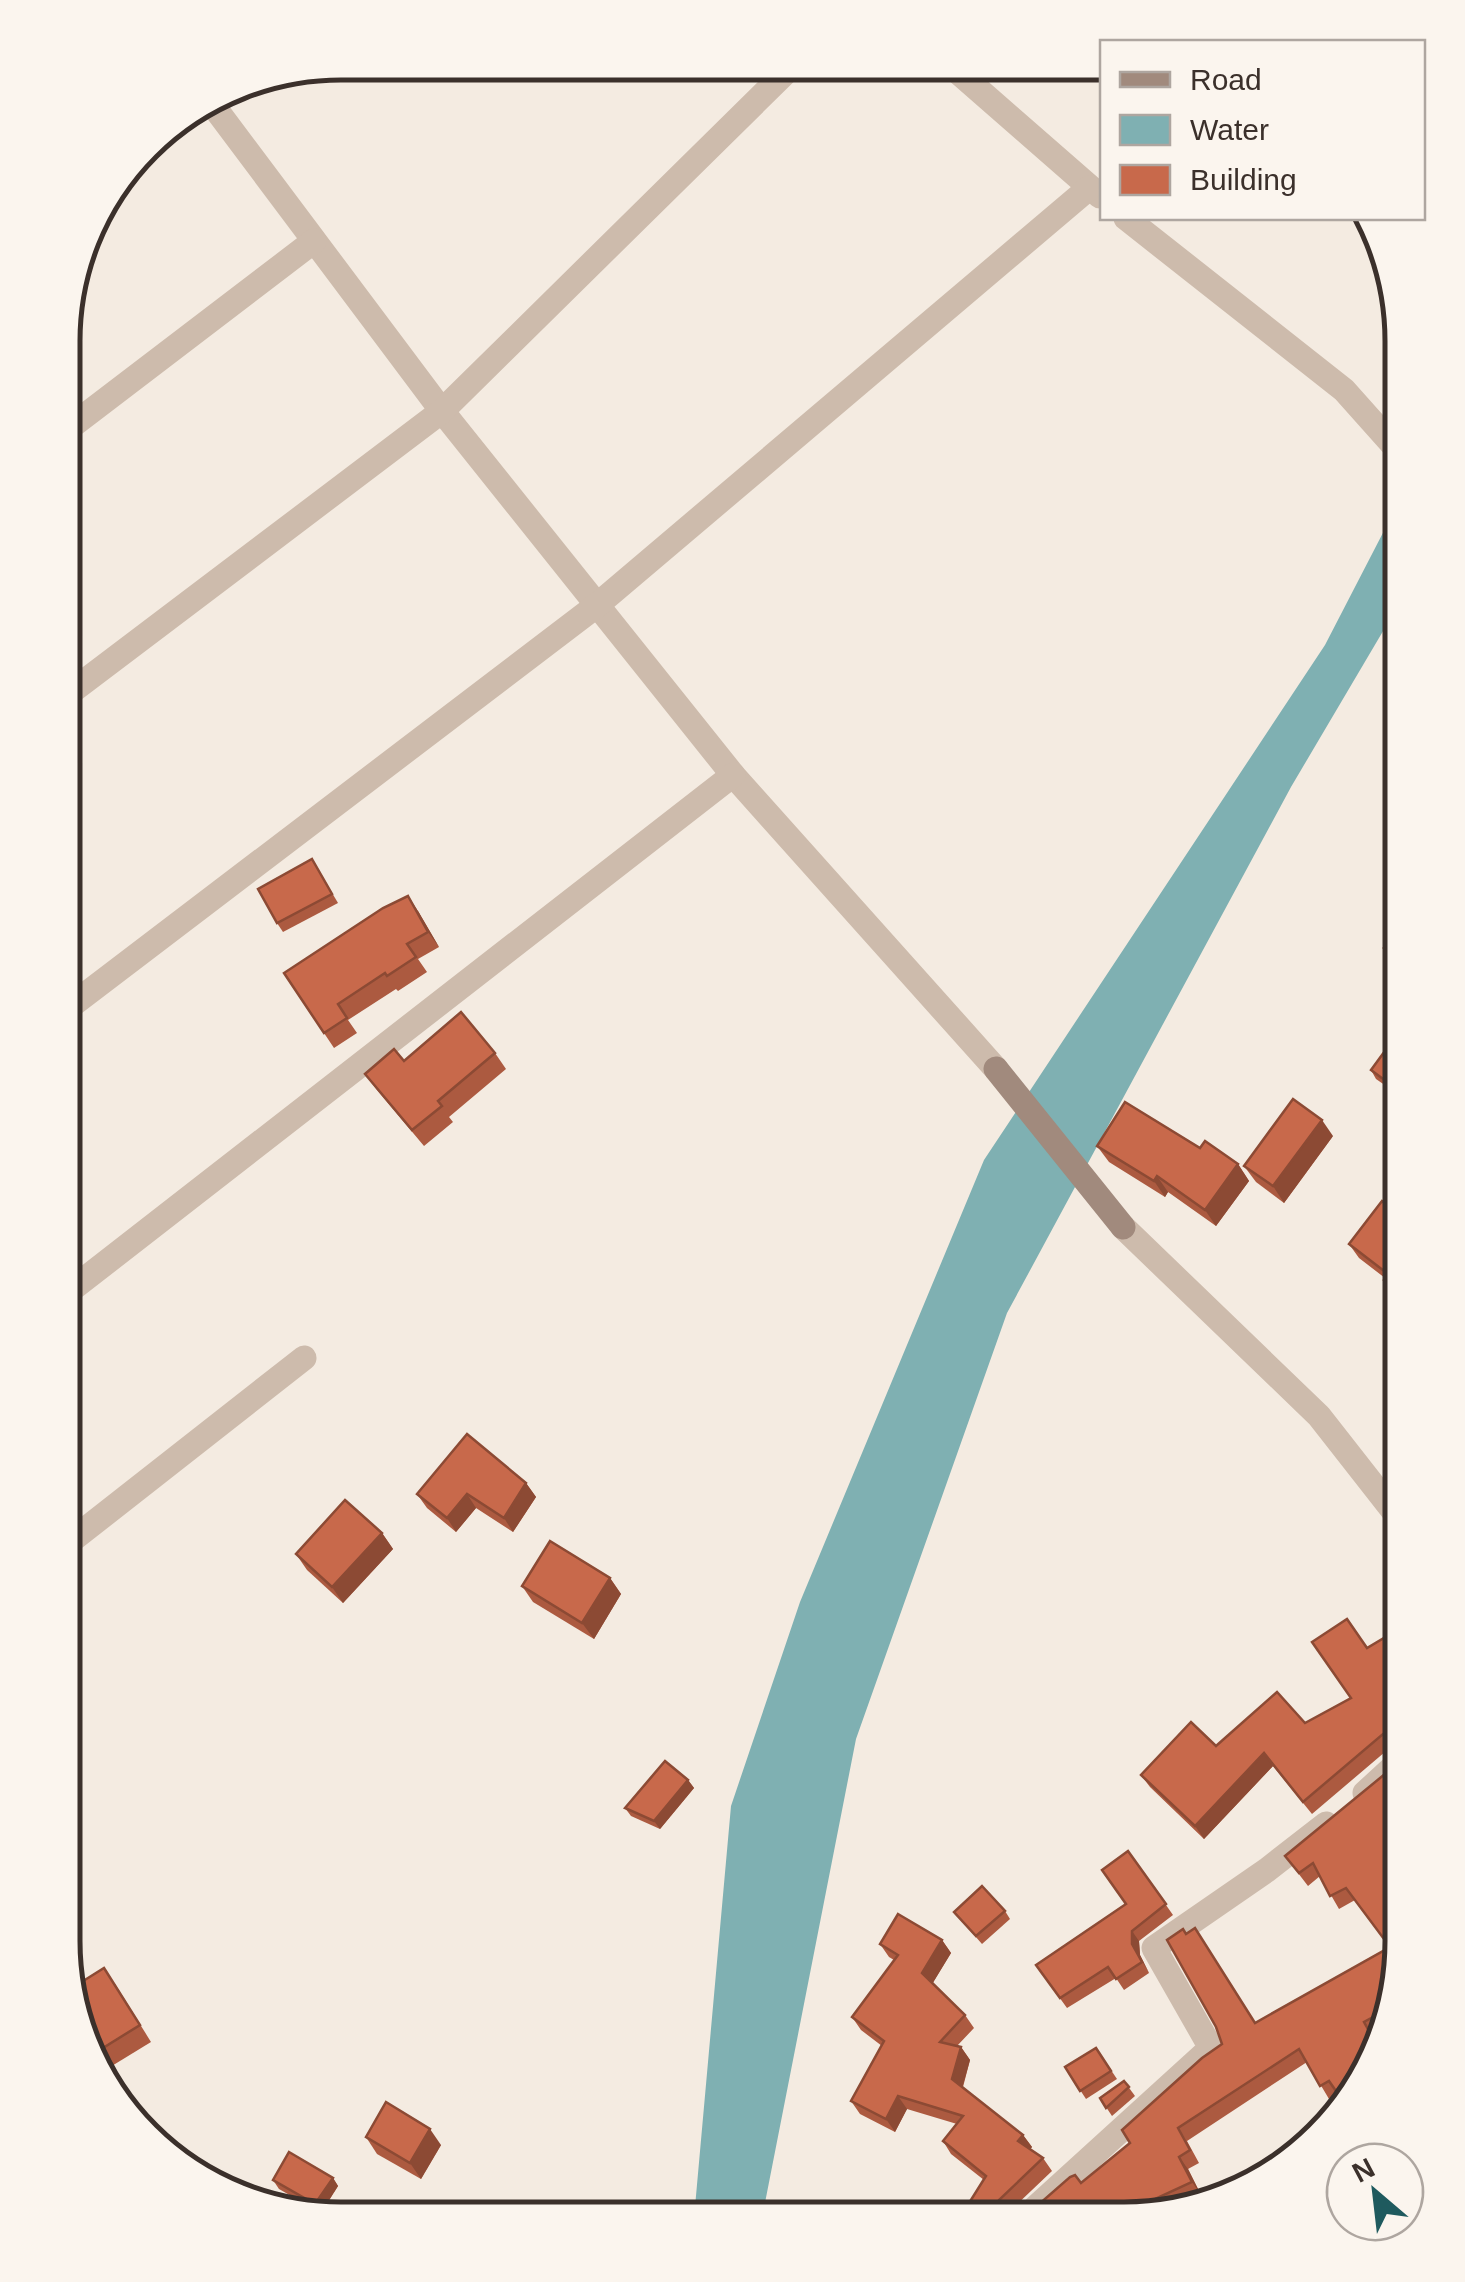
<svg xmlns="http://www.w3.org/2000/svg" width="1465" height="2282" font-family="Helvetica,sans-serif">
	<rect width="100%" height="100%" fill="#f4ebe1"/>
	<polygon fill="#7fb0b2" points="1402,496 1402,599 1291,787 1007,1313 856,1739 762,2218 694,2218 731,1806 800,1602 984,1160 1325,645"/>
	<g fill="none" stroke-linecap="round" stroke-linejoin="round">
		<g stroke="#cdbbac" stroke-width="25">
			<polyline points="949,64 1100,196"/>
			<polyline points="209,100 442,411 733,775 996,1069"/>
			<polyline points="1126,218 1344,390 1402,455"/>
			<polyline points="65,431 314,241"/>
			<polyline points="64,697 442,411 794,64"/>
			<polyline points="64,1011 596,606 1089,188"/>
			<polyline points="1123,1227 1319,1416 1402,1522"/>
			<polyline points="63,1296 733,775"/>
			<polyline points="63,1547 304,1358"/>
			<polyline points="1365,1793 1402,1759"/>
			<polyline points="1023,2219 1211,2048 1154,1948 1267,1870 1326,1824"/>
		</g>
		<polyline stroke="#a18a7d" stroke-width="25" points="996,1069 1123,1227"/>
	</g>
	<g fill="#ac5a40">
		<polygon points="1402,610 1402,647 1388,628"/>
		<polygon points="312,859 338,903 283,932 277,923"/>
		<polygon points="418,911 439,947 418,959 427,972 398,991 396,989 348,1020 357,1033 334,1048 284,973"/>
		<polygon points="1402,933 1402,967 1391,958 1384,948"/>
		<polygon points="495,1053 506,1069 449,1117 453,1122 424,1146 377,1090 365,1074 404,1061"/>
		<polygon points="1402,1053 1402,1097 1376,1079 1371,1070"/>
		<polygon points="1333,1136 1284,1203 1256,1182 1244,1166"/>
		<polygon points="1097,1146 1200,1148 1238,1164 1249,1181 1216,1226 1168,1192 1165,1197 1109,1162"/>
		<polygon points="1402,1217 1402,1299 1394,1294 1384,1280 1385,1278 1359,1258 1349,1244"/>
		<polygon points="526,1483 536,1497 513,1532 476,1508 456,1532 427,1508 417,1494"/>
		<polygon points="382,1533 393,1549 343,1603 307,1570 296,1554"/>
		<polygon points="610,1578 621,1594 594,1639 533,1602 522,1586"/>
		<polygon points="1402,1633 1402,1744 1400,1743 1392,1746 1312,1814 1273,1766 1204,1839 1150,1787 1141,1775 1216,1746 1305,1723 1351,1698 1367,1648"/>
		<polygon points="1402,1760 1402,1960 1377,2033 1373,2035 1375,2039 1355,2096 1338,2094 1329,2099 1307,2062 1187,2141 1199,2163 1188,2169 1201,2195 1170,2209 1081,2183 1130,2143 1256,2022 1390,1947 1355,1900 1339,1909 1320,1876 1308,1886 1285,1856"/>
		<polygon points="688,1780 694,1788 660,1829 631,1816 625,1808"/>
		<polygon points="1128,1851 1173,1915 1139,1941 1140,1955 1149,1973 1124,1990 1116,1978 1067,2008 1036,1965 1126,1904"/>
		<polygon points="1005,1911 1010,1919 982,1944 954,1912"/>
		<polygon points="942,1940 951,1953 932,1984 965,2015 974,2028 957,2046 961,2047 970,2060 963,2087 1023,2135 1032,2147 1030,2149 1043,2158 1052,2171 1008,2213 1008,2219 984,2180 951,2154 943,2141 957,2124 907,2109 895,2132 860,2114 851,2101 882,2046 861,2030 852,2017 894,1960 889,1957 880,1944"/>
		<polygon points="115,1984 151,2042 102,2072 84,2048"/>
		<polygon points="1096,2048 1117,2079 1086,2099 1065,2067"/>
		<polygon points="1124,2081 1135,2096 1112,2116 1100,2098"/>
		<polygon points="366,2137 441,2145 421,2179 377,2154"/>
		<polygon points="333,2178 338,2186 321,2213 279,2189 273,2180"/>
	</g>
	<g fill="#8c4a34">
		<polygon points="408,896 418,911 439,947 428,932"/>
		<polygon points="1322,1120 1333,1136 1284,1203 1273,1186"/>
		<polygon points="1238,1164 1249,1181 1216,1226 1205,1210"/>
		<polygon points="1157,1176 1168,1192 1165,1197 1154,1181"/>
		<polygon points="526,1483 536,1497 513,1532 504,1518"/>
		<polygon points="467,1494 476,1508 456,1532 447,1518"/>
		<polygon points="382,1533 393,1549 343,1603 332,1587"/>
		<polygon points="610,1578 621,1594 594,1639 582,1623"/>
		<polygon points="1264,1753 1273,1766 1204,1839 1195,1826"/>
		<polygon points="688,1780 694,1788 660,1829 654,1821"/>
		<polygon points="1132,1931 1139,1941 1140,1955 1149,1973 1132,1944"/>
		<polygon points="942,1940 951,1953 931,1986 922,1973"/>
		<polygon points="961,2047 970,2060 961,2092 952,2079"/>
		<polygon points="898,2096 907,2109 895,2132 886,2119"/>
		<polygon points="430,2129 441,2145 421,2179 410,2163"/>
		<polygon points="1023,2135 1032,2147 1027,2153 1018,2141"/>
		<polygon points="1179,2157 1188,2169 1201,2195 1192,2182"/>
		<polygon points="333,2178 338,2186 321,2213 315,2204"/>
		<polygon points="999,2200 1008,2213 1008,2219 1004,2219 999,2211"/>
	</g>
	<g fill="#c8694b" stroke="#8c4a34" stroke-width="2.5">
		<polygon points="1402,610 1402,639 1388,628"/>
		<polygon points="312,859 332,894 277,923 258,889"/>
		<polygon points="408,896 428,932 407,944 416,957 387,976 385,973 338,1004 347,1018 324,1033 284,973 383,908"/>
		<polygon points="1402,933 1402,963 1384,948"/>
		<polygon points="461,1012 495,1053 438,1101 442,1106 412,1130 365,1074 394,1049 404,1061"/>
		<polygon points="1390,1044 1402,1053 1402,1093 1371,1070"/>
		<polygon points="1293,1099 1322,1120 1273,1186 1244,1166"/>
		<polygon points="1125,1102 1200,1148 1205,1141 1238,1164 1205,1210 1157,1176 1154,1181 1097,1146"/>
		<polygon points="1382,1201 1402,1217 1402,1292 1384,1280 1388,1274 1349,1244"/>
		<polygon points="467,1434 526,1483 504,1518 467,1494 447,1518 417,1494"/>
		<polygon points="345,1500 382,1533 332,1587 296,1554"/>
		<polygon points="550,1541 610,1578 582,1623 522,1586"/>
		<polygon points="1347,1619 1367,1648 1399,1629 1402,1634 1402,1734 1391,1730 1383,1734 1303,1802 1264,1753 1195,1826 1141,1775 1191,1722 1216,1746 1277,1692 1305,1723 1351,1698 1312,1642"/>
		<polygon points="1402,1760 1402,1960 1384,2011 1364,2022 1374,2040 1355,2096 1345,2104 1329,2081 1320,2086 1299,2049 1178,2128 1190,2150 1179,2157 1192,2182 1157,2198 1171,2210 1125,2220 1022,2219 1070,2177 1075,2175 1081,2183 1130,2143 1122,2130 1202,2058 1222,2044 1216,2027 1167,1940 1183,1929 1186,1934 1195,1928 1255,2023 1390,1947 1346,1888 1330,1896 1313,1863 1299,1873 1285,1856"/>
		<polygon points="665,1761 688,1780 654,1821 625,1808"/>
		<polygon points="1128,1851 1166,1904 1132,1931 1132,1944 1142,1962 1116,1979 1108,1967 1060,1998 1036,1965 1126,1904 1102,1870"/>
		<polygon points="982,1886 1005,1911 976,1936 954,1912"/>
		<polygon points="898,1914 942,1940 922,1973 965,2015 940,2042 961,2047 952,2079 1023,2135 1018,2141 1043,2158 999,2200 999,2211 1003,2218 1008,2219 959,2219 986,2176 943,2141 963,2116 898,2096 886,2119 851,2101 884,2041 852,2017 898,1955 880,1944"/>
		<polygon points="104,1968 140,2025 90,2056 84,2048 72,1988"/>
		<polygon points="1096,2048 1111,2071 1080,2091 1065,2067"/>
		<polygon points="1124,2081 1129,2087 1106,2108 1100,2098"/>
		<polygon points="386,2102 430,2129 410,2163 366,2137"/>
		<polygon points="289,2152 333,2178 315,2204 273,2180"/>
	</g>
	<path d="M0 0H1465V2282H0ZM341 80H1124A261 261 0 0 1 1385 341V1941A261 261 0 0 1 1124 2202H341A261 261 0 0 1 80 1941V341A261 261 0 0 1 341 80Z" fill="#fbf5ee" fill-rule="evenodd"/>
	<path fill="none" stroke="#3b302b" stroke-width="5" d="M341 80H1124A261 261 0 0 1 1385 341V1941A261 261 0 0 1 1124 2202H341A261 261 0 0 1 80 1941V341A261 261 0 0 1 341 80Z"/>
	<rect x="1100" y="40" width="325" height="180" fill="#fbf5ee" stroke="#aea6a0" stroke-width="2.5"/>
	<rect x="1120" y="72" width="50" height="15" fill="#a18a7d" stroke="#aea6a0" stroke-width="2.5"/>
	<text x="1190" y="90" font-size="30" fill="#3b302b">Road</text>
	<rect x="1120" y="115" width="50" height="30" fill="#7fb0b2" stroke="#aea6a0" stroke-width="2.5"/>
	<text x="1190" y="140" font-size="30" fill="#3b302b">Water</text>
	<rect x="1120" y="165" width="50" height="30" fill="#c8694b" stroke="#aea6a0" stroke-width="2.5"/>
	<text x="1190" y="190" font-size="30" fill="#3b302b">Building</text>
	<g transform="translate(1375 2192) rotate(332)"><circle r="48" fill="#fbf5ee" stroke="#aea6a0" stroke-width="2.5"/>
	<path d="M0-8L18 38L0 25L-18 38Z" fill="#1f5a5e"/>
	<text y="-15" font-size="28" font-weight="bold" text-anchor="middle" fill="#3b302b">N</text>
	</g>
</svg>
